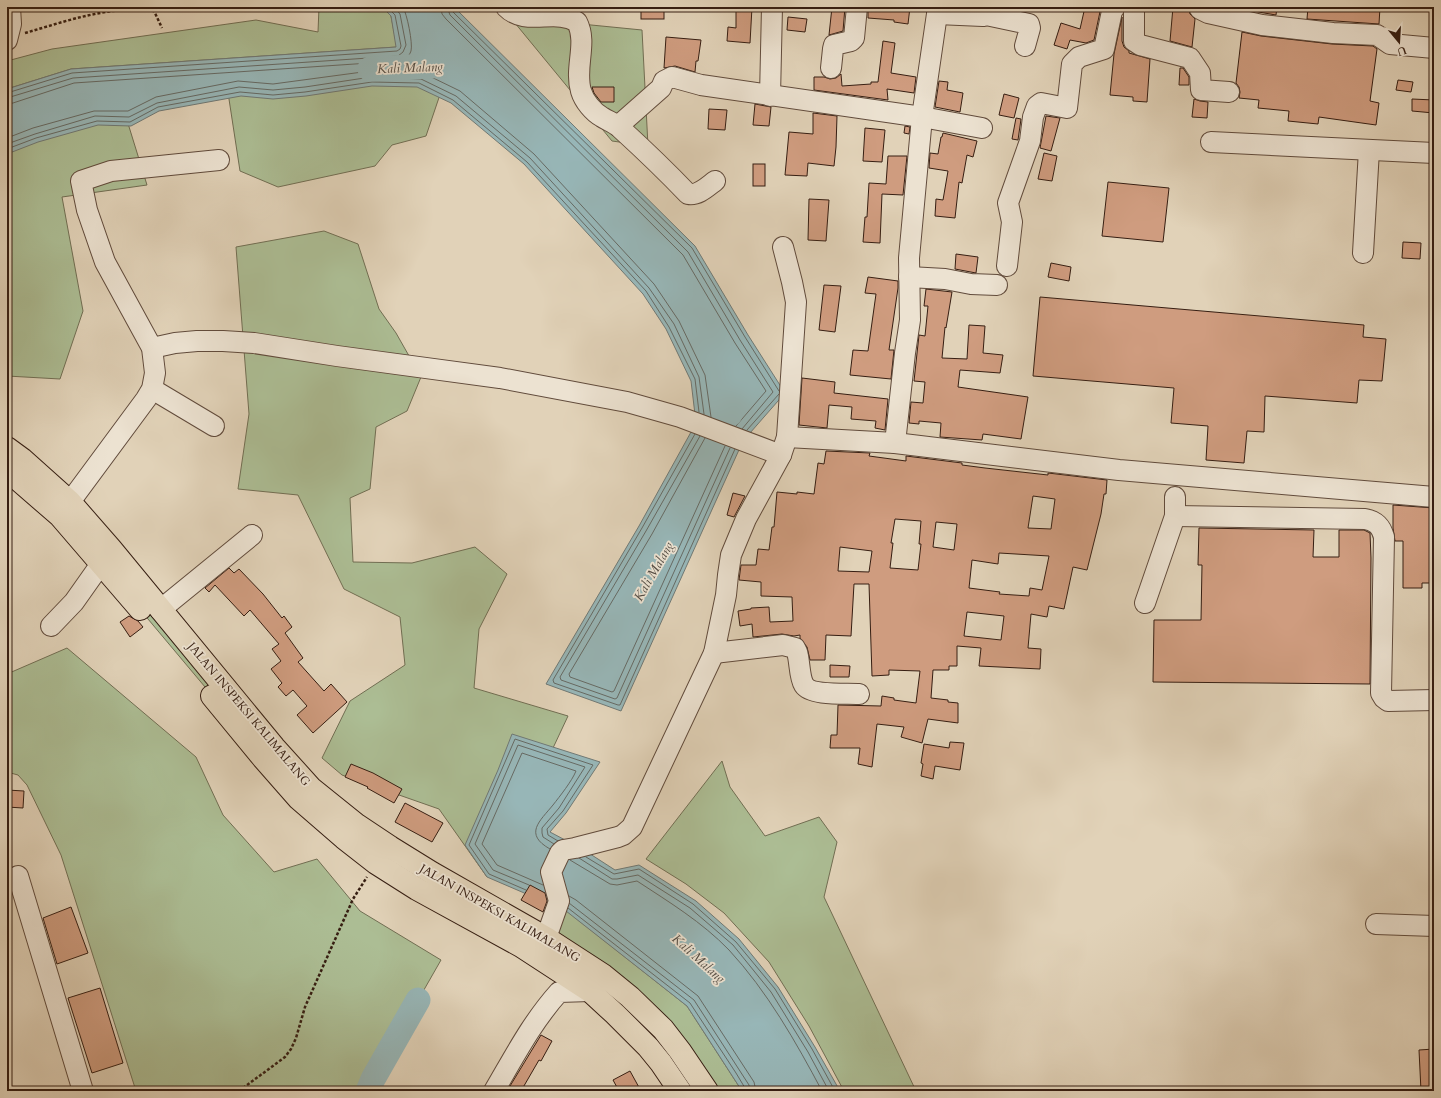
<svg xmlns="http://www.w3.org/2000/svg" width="1441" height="1098" font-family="Cardo,serif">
	<rect width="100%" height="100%" fill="#e1d2b8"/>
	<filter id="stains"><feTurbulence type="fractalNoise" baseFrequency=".005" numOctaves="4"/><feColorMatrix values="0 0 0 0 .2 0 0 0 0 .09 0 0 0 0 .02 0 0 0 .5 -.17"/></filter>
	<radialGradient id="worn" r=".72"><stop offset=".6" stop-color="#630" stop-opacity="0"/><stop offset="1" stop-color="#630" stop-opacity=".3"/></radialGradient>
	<g fill="#acbd94" stroke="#716e53">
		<polygon points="319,7 382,7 391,16 397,47 71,69 7,89 7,61 52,49 256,20 318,32"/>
		<polygon points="510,17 642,30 648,146 612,141"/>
		<polygon points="450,65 426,136 392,145 375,166 278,187 240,171 225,73"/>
		<polygon points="122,104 147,185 62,197 83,311 60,379 7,376 7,141"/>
		<polygon points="324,231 358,244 379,309 396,333 421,377 407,411 376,427 370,489 350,498 353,562 412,563 475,547 507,574 479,629 474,688 568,716 523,812 487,877 439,809 342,775 322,758 350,701 405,665 400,617 344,589 298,495 238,489 249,414 236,247"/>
		<polygon points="111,549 298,775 546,938 558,904 687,1006 742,1091 680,1091 590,992 299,799 101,563"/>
		<polygon points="67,648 196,757 223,815 274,872 317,859 360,911 441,960 373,1079 368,1091 136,1091 61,855 27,785 18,775 7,772 7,674"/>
		<polygon points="722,761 730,787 765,836 819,817 837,842 824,897 916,1091 844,1091 809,1026 769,962 724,913 686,884 646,859"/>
	</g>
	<g fill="#97b6b7" stroke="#707975">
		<polygon points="382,7 454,7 695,246 748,335 785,393 743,441 621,711 546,684 639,526 696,423 691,381 666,329 643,294 524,164 451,103 417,87 372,86 306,96 273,99 241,96 159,111 131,126 98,125 38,142 7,154 7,89 71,69 396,47 391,16"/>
		<polygon points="512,734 600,762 566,813 550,832 584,850 615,870 639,865 696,901 739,939 778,987 815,1047 840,1091 742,1091 687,1006 566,911 487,877 465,845 498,770"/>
	</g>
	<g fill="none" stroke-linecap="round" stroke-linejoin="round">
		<g stroke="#666a64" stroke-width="1">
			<polyline points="441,7 442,14 446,19 683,255 735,343 766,391 736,426"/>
			<polyline points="447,7 450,15 688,252 740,340 773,392 742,429"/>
			<polyline points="452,7 453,12 692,248 745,337 779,391"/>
			<polyline points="7,93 72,73 397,51 400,49 401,46 395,15 387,7"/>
			<polyline points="7,98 73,78 398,56 403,52 406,45 400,14 394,7"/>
			<path d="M7,104L13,103L74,83L399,61C404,60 409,57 411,51C413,43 407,14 403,7"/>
			<polyline points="7,138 33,128 94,111 128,111 156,97 238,81 273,84 370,71 417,72 423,73 460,91 534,154 654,284 679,321 705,375 711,417"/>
			<polyline points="7,144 35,134 95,116 129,117 157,103 239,87 273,90 305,87 371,77 421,79 456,96 530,158 649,288 674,324 699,377 704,414"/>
			<polyline points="7,149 36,138 97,121 130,122 158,107 240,92 273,95 305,92 372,82 419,83 453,100 527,162 646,291 669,327 695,379 699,412"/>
			<polyline points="747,430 779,394"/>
			<polyline points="695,434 642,528 553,680 554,683 618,705 620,705 735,449"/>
			<polyline points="700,436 646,531 560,677 561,680 615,699 617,698 730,448"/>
			<polyline points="705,438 652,534 569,674 570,677 612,692 614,691 725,446"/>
			<polyline points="586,857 614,874 639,869 693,904 736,942 775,989 812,1049 835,1091"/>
			<polyline points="579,858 612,879 617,879 638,875 690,908 733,945 771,992 808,1052 829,1091"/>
			<path d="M570,860L610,884L617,885L637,881C669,902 702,922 729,950C767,991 796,1042 822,1091"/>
			<polyline points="529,885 493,870 475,844 518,745 585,767 559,808 542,828 542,833 543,837 554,844"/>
			<path d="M543,885L497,865L482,844L522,753L576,771C572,781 560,796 553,805C540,821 523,834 550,849"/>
			<polyline points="526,890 489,874 469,845 515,739 593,765 563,811 547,829 548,835 558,841"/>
			<polyline points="569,896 576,900 698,996 754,1082 756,1091"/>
			<polyline points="569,903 694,1000 749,1085 750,1091"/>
			<polyline points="568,908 690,1003 736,1073 745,1088 745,1091"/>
		</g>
		<g stroke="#97b6b7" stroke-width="25">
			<polyline points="370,69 450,65 474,84"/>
			<polyline points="684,300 744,385 730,414"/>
			<polyline points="368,1091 373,1079 418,1000"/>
		</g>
	</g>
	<g fill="#cf9c7f" stroke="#361e12" fill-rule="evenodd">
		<rect x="641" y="7" width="23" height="12"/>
		<polygon points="736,7 752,7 750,43 727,41 728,27 736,28"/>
		<polygon points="832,7 845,7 843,31 829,35"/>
		<polygon points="868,7 910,7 908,24 894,22 894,20 868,18"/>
		<polygon points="1085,7 1101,7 1094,40 1086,43 1070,40 1067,49 1054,45 1061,23 1080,29"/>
		<polygon points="1173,7 1188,7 1190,14 1195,19 1192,47 1170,41"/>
		<polygon points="1241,7 1277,7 1276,15 1241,9"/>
		<polygon points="1308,7 1380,7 1379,24 1307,19"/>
		<polygon points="788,17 807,19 805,32 787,30"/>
		<polygon points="1122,17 1122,41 1124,47 1129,51 1129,53 1150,59 1147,102 1133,101 1133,97 1110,95 1114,54"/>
		<polygon points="1242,32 1261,36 1332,44 1373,46 1377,49 1370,101 1379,103 1376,125 1319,117 1318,124 1288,121 1289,111 1258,108 1259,100 1239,98 1240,92 1239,87 1236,83"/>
		<polygon points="666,37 701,40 698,61 696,61 695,72 675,66 664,68"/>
		<polygon points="883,41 895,43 891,73 916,77 914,93 887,89 888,100 814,90 814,77 824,77 830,79 836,78 841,74 842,86 871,84 871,82 878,82"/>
		<polygon points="1180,68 1183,68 1189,77 1189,85 1179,85"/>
		<polygon points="1398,80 1413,82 1411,92 1396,90"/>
		<polygon points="939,81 948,82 947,90 963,93 960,112 935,107"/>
		<polygon points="592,87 614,87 614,102 601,102 594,93"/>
		<polygon points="1004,94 1019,98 1014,118 999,115"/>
		<polygon points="1194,99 1200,101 1208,102 1207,118 1192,117"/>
		<polygon points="1412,99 1434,100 1434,113 1412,111"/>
		<polygon points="755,104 771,107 769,126 753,125"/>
		<polygon points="709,109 727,110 725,130 708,129"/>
		<polygon points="813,113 837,116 836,147 834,166 808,163 807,176 785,175 789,132 813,134"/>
		<polygon points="1046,116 1060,118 1051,151 1040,148"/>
		<polygon points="1016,118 1021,119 1018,140 1012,139"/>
		<polygon points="905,126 910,127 909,134 904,133"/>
		<polygon points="865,128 885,130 882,162 863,161"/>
		<polygon points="943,133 977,141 973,157 967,155 962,183 959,182 955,218 935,216 936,199 943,200 948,171 929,168 930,153 938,154 941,137 942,137"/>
		<polygon points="1044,153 1057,156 1052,181 1038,179"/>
		<polygon points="888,156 907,156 903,195 882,194 880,243 863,242 865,217 867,217 869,183 886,184"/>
		<rect x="753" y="164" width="12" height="22"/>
		<polygon points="1108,182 1169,188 1163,242 1102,236"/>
		<polygon points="809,199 829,200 826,241 808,240"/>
		<polygon points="1403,242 1421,243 1420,259 1402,258"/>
		<polygon points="956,254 978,257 976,273 955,269"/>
		<polygon points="1051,263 1071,267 1069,281 1048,277"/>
		<polygon points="868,277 898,281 898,288 889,350 894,350 891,379 850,375 853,350 868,351 876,294 865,293"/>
		<polygon points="824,285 841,286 835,332 819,330"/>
		<polygon points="926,289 952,292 946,328 945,327 942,358 967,359 969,325 985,326 983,353 1003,355 1000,373 960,370 958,387 1028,397 1021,439 983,434 982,440 940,437 941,423 919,421 919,424 909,423 911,402 923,403 925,382 914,381 919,335 925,336 928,306 924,306"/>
		<polygon points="1040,297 1364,325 1363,337 1386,339 1382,381 1359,380 1357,403 1265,396 1264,432 1247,431 1244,463 1206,460 1208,426 1171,423 1174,388 1033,376"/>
		<polygon points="802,378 835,382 834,393 888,399 885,430 875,428 876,421 851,419 852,407 829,405 827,428 799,425"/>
		<path d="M826,451L870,453L869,456L906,461V456L962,463V465L985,468L1048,475V473L1107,480L1106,494H1104L1101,514L1087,570L1073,567L1064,609L1049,606L1047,617L1031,614L1028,648L1041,649L1040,669L979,666L981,648L957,646V666H949V670H933L931,698L948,700V702L958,703V723L928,719L922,743L901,737L904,727L877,724L872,767L858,764L860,748H830L831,735H837L838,705L881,706L882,696L894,698V700L916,703L920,671L889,670V675L872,676L869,584H854L851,636L826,635L825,660H810L807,647L800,638V635L794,636L782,634L753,637L752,624L740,626L738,611L751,609V608L769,607L770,622L793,621L792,597L761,596V582L739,580L741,565H756L758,549L769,550L772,527H774L777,492L797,494V492L814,494L818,463L824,464ZM1033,496L1055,499L1051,529L1028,528ZM895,519L921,521L919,544H921L918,570L890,568L893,543H891ZM936,522L957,524L954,550L933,547ZM840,547L872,551L869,572L838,571ZM999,553L1049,556L1042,590L1030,588L1029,596L999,594L1000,592L969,588L972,560L998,564ZM967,612L1004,616L1001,640L964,636Z"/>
		<polygon points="733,493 745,496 734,517 727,515"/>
		<polygon points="1393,505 1434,508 1434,583 1422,583 1422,588 1403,588 1403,541 1395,541 1393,528"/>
		<polygon points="1199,528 1314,530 1313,557 1339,557 1339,530 1364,530 1370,533 1371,558 1370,684 1153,682 1154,620 1201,620 1202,565 1198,565"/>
		<polygon points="229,568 234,573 239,569 263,594 282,618 284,616 292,627 285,633 303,658 298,662 324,691 331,684 347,702 313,733 297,715 307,706 293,690 286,696 278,687 282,683 271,669 281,661 272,649 279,644 250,610 244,616 215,585 209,592 205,588"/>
		<polygon points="129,616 138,621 143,627 130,637 120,622"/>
		<polygon points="830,665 850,666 849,677 830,677"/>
		<polygon points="950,742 964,743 960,770 935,766 933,779 921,776 923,764 921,763 924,744 949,748"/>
		<polygon points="351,764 373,773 402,789 394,803 367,788 368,787 345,777"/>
		<polygon points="7,790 24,791 23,808 7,807"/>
		<polygon points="405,803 443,823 432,842 395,822"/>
		<polygon points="530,885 545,893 547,901 543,912 521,900"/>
		<polygon points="71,907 88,953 57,964 43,918"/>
		<polygon points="100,988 123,1063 92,1073 68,998"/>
		<polygon points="541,1035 552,1041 541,1061 539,1060 521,1091 507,1091"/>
		<polygon points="1434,1049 1434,1091 1421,1091 1419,1050"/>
		<polygon points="630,1071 641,1091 619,1091 613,1080"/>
	</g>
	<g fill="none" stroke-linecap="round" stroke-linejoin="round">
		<defs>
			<g id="minor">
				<path d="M506,7C525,27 556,8 577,22C588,43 574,68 581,91C584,101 593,112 602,117C608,121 615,123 620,128C643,149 666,171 688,194C698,196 707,187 715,181"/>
				<polyline points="1199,7 1200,9 1208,13 1262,25 1333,33 1377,35 1390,44 1434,48"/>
				<polyline points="1134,9 1134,41 1140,45 1190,58 1200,73 1201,90 1229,92"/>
				<polyline points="937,14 983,16 986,15 989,7"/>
				<polyline points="986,15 1029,24 1030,28 1025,46"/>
				<polyline points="7,40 11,24 10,7"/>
				<polyline points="831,68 833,49 834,45 851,41 854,38 857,7"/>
				<polyline points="770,96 772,7"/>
				<polyline points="618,126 661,88 664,81 672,77 701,85 922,117 982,128"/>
				<polyline points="1211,142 1434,153"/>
				<polyline points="1363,253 1369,150"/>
				<polyline points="1007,266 1012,222 1008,203 1030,141 1033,117 1037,106 1041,103 1067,108 1072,64 1079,57 1104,49 1112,11 1115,7"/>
				<polyline points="909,277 945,279 971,284 997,285"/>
				<polyline points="152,348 175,343 197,341 223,341 254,343 337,356 500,378 627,402 680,417 781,455"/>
				<polyline points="152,389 214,426"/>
				<polyline points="787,437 895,443 1119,470 1434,497"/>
				<polyline points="895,443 905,353 910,320 909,258 922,117 938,7"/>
				<polyline points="61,514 146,399 152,389 155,373 152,348 105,262 87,210 81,181 111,171 219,160"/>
				<path d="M1175,516L1365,519C1376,521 1381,526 1384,537L1381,693L1384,698L1388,701L1434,700"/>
				<polyline points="1145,603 1175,516 1175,497"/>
				<polyline points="160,610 252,535"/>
				<polyline points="51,626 74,602 110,551"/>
				<path d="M714,653L783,645L795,648L797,652C800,661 799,677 804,685C811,696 847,693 859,694"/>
				<polyline points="18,876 83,1091"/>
				<polyline points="1376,924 1434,926"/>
				<polyline points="546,938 559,901 551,872 560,853 563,850 575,848 618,837 623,835 632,827 714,653 726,595 728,575 731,555 746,519 781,455 787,437 796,302 792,282 783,247"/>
				<path d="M494,1091C514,1057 532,1022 559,992L590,991"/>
			</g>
			<g id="major">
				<polyline points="7,448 22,459 70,502 111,549 274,747 311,788 357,825 390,847 432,873 546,938 603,975 630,997 663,1029 680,1051 707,1091"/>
				<polyline points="7,470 60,516 140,609"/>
				<polyline points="212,696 263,758 299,799 344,838 376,863 417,889 521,946 590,991 615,1014 648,1047 661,1063 680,1091"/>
			</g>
		</defs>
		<use href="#minor" stroke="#614b3c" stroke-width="22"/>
		<use href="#major" stroke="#361e12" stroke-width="24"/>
		<g stroke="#361e12" stroke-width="2.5" stroke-dasharray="3 2" stroke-linecap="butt">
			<path d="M25,33C67,21 110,5 154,11L162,28"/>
			<polyline points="239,1091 285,1057 291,1049 296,1038 305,1007 353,899 367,877"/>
		</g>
		<use href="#minor" stroke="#ece2d1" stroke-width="20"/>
		<use href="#major" stroke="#e1d2b8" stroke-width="22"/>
	</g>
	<g text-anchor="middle" stroke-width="3.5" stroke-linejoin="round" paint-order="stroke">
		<g font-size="12" fill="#361e12" stroke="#ece2d1">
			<text transform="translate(249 714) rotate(50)" y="4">JALAN INSPEKSI KALIMALANG</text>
			<text transform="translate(500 913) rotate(30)" y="4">JALAN INSPEKSI KALIMALANG</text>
		</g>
		<g font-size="13" font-style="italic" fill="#534c44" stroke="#ece2d1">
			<text transform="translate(410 67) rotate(-2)" y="5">Kali Malang</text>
			<text transform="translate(653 571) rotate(-60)" y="5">Kali Malang</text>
			<text transform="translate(699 958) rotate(42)" y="5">Kali Malang</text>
		</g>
	</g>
	<rect width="1441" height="1098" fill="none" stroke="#e1d2b8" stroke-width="24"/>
	<rect x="8" y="8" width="1425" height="1082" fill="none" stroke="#361e12" stroke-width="2"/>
	<rect x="12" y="12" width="1417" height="1074" fill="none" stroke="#361e12"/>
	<g transform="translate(1399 42) rotate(162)" stroke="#ece2d1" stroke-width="3" paint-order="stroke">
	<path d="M0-3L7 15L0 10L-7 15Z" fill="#361e12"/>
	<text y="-6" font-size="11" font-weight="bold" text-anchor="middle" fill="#361e12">U</text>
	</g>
	<rect width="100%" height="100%" filter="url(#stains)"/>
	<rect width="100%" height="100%" fill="url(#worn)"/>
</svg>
